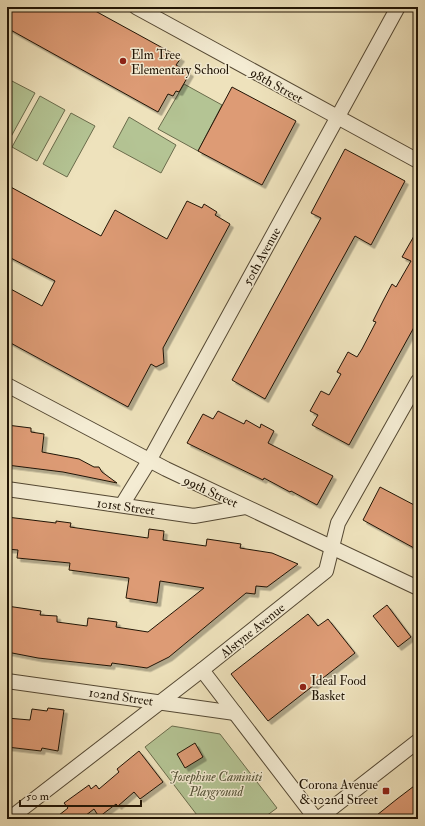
<svg xmlns="http://www.w3.org/2000/svg" width="425" height="826" font-family="'IM FELL Double Pica',serif">
	<defs>
		<filter id="shadow"><feDropShadow dx="3.5" dy="3.5" stdDeviation="0" flood-color="#0004"/></filter>
	</defs>
	<rect width="100%" height="100%" fill="#eee2bc"/>
	<filter id="stains"><feTurbulence type="fractalNoise" baseFrequency=".005" numOctaves="4"/><feColorMatrix values="0 0 0 0 .2 0 0 0 0 .09 0 0 0 0 .02 0 0 0 .5 -.17"/></filter>
	<radialGradient id="worn" r=".72"><stop offset=".6" stop-color="#630" stop-opacity="0"/><stop offset="1" stop-color="#630" stop-opacity=".3"/></radialGradient>
	<g fill="#b4c494" stroke="#6a6c4c">
		<polygon points="10,80 35,93 7,144 7,86"/>
		<polygon points="184,84 222,105 198,151 158,129"/>
		<polygon points="40,96 65,110 37,161 12,147"/>
		<polygon points="71,113 95,126 67,177 43,164"/>
		<polygon points="129,117 176,145 161,173 113,147"/>
		<polygon points="172,726 220,734 277,808 262,819 200,819 145,747"/>
	</g>
	<g fill="#dd9b74" stroke="#201405" filter="url(#shadow)">
		<polygon points="7,7 88,7 181,58 176,65 190,73 179,92 176,91 173,96 168,94 158,112 7,28"/>
		<polygon points="232,87 296,121 262,185 198,151"/>
		<polygon points="345,149 405,181 371,245 355,236 265,399 232,380 321,218 311,213"/>
		<polygon points="7,185 101,236 115,210 167,239 187,201 202,208 204,204 217,212 215,215 230,224 163,348 164,363 156,367 151,364 128,407 7,341 7,287 42,306 55,281 7,256"/>
		<polygon points="418,229 418,320 349,445 312,425 318,415 310,411 321,391 329,395 341,374 337,372 348,352 357,357 362,349 376,322 373,321 383,301 392,284 396,287 411,261 402,257"/>
		<polygon points="218,411 244,424 246,420 260,428 261,424 274,431 268,443 333,476 317,505 291,491 290,492 264,478 263,480 187,443 203,414 213,419"/>
		<polygon points="7,425 31,428 31,432 44,434 42,452 79,459 94,467 99,467 102,472 117,483 63,472 7,465"/>
		<polygon points="380,487 418,507 418,541 414,548 363,520"/>
		<polygon points="7,517 56,523 56,521 71,523 70,527 148,538 149,529 164,531 163,540 206,546 207,539 241,544 240,548 272,553 298,564 267,587 256,586 255,594 246,593 169,657 147,668 112,663 111,666 38,658 7,652 7,606 41,611 40,615 57,616 57,622 87,626 88,618 117,622 116,627 148,632 204,588 160,581 157,603 126,598 129,578 69,570 70,563 17,558 18,550 7,549"/>
		<polygon points="387,605 411,637 398,647 373,616"/>
		<polygon points="308,614 318,626 328,619 355,653 268,721 231,674"/>
		<polygon points="48,708 64,710 58,751 42,748 41,751 7,747 7,718 30,720 32,709 47,711"/>
		<polygon points="195,743 203,757 185,768 177,754"/>
		<polygon points="139,751 163,782 140,799 134,792 118,806 116,804 99,817 94,809 81,819 54,819 68,808 64,803 89,785 91,789 96,785 99,789 119,772 117,769"/>
		<polygon points="418,783 418,819 372,819 397,799"/>
	</g>
	<g fill="none" stroke-linecap="round" stroke-linejoin="round">
		<defs>
			<g id="street">
				<polyline points="136,7 418,161"/>
				<polyline points="7,385 166,469 418,588"/>
				<polyline points="7,489 194,516 245,507"/>
				<polyline points="122,505 149,461 398,7"/>
				<polyline points="202,670 316,819"/>
				<polyline points="7,681 235,713"/>
				<polyline points="9,819 202,670 326,571 338,523 418,381"/>
				<polyline points="318,819 418,741"/>
			</g>
		</defs>
		<use href="#street" stroke="#544833" stroke-width="16"/>
		<use href="#street" stroke="#f4ecd3" stroke-width="14"/>
	</g>
	<g fill="#8f2418" stroke="#f4ecd3" stroke-width="1.5">
		<circle cx="123" cy="61" r="4"/>
		<circle cx="303" cy="687" r="4"/>
		<rect x="382" y="787" width="8" height="8" rx="2"/>
	</g>
	<g text-anchor="middle" stroke-width="3" stroke-linejoin="round" paint-order="stroke">
		<g font-size="13" fill="#201405" stroke="#f4ecd3" text-anchor="start">
			<text x="131" y="59">Elm Tree<tspan x="131" dy="15">Elementary School</tspan></text>
			<text x="311" y="685">Ideal Food<tspan x="311" dy="15">Basket</tspan></text>
			<text x="378" y="789" text-anchor="end">Corona Avenue<tspan x="378" dy="15">&amp; 102nd Street</tspan></text>
		</g>
		<g font-size="13" fill="#201405" stroke="#f4ecd3">
			<text transform="translate(277 85) rotate(29)" y="5">98th Street</text>
			<text transform="translate(261 256) rotate(-61)" y="5">50th Avenue</text>
			<text transform="translate(211 491) rotate(25)" y="5">99th Street</text>
			<text transform="translate(126 506) rotate(8)" y="5">101st Street</text>
			<text transform="translate(252 630) rotate(-39)" y="5">Alstyne Avenue</text>
			<text transform="translate(121 696) rotate(8)" y="5">102nd Street</text>
		</g>
		<g font-size="13" font-style="italic" fill="#545237" stroke="#f4ecd3">
			<text x="216" y="781">Josephine Caminiti<tspan x="216" dy="15">Playground</tspan></text>
		</g>
	</g>
	<rect width="425" height="826" fill="none" stroke="#eee2bc" stroke-width="24"/>
	<rect x="8" y="8" width="409" height="810" fill="none" stroke="#201405" stroke-width="2"/>
	<rect x="12" y="12" width="401" height="802" fill="none" stroke="#201405"/>
	<path d="M20 800v6h121v-6" fill="none" stroke="#201405" stroke-width="2"/>
	<text x="26" y="800" font-size="12" fill="#201405" stroke="#f4ecd3" stroke-width="3" paint-order="stroke">50 m</text>
	<rect width="100%" height="100%" filter="url(#stains)"/>
	<rect width="100%" height="100%" fill="url(#worn)"/>
</svg>
